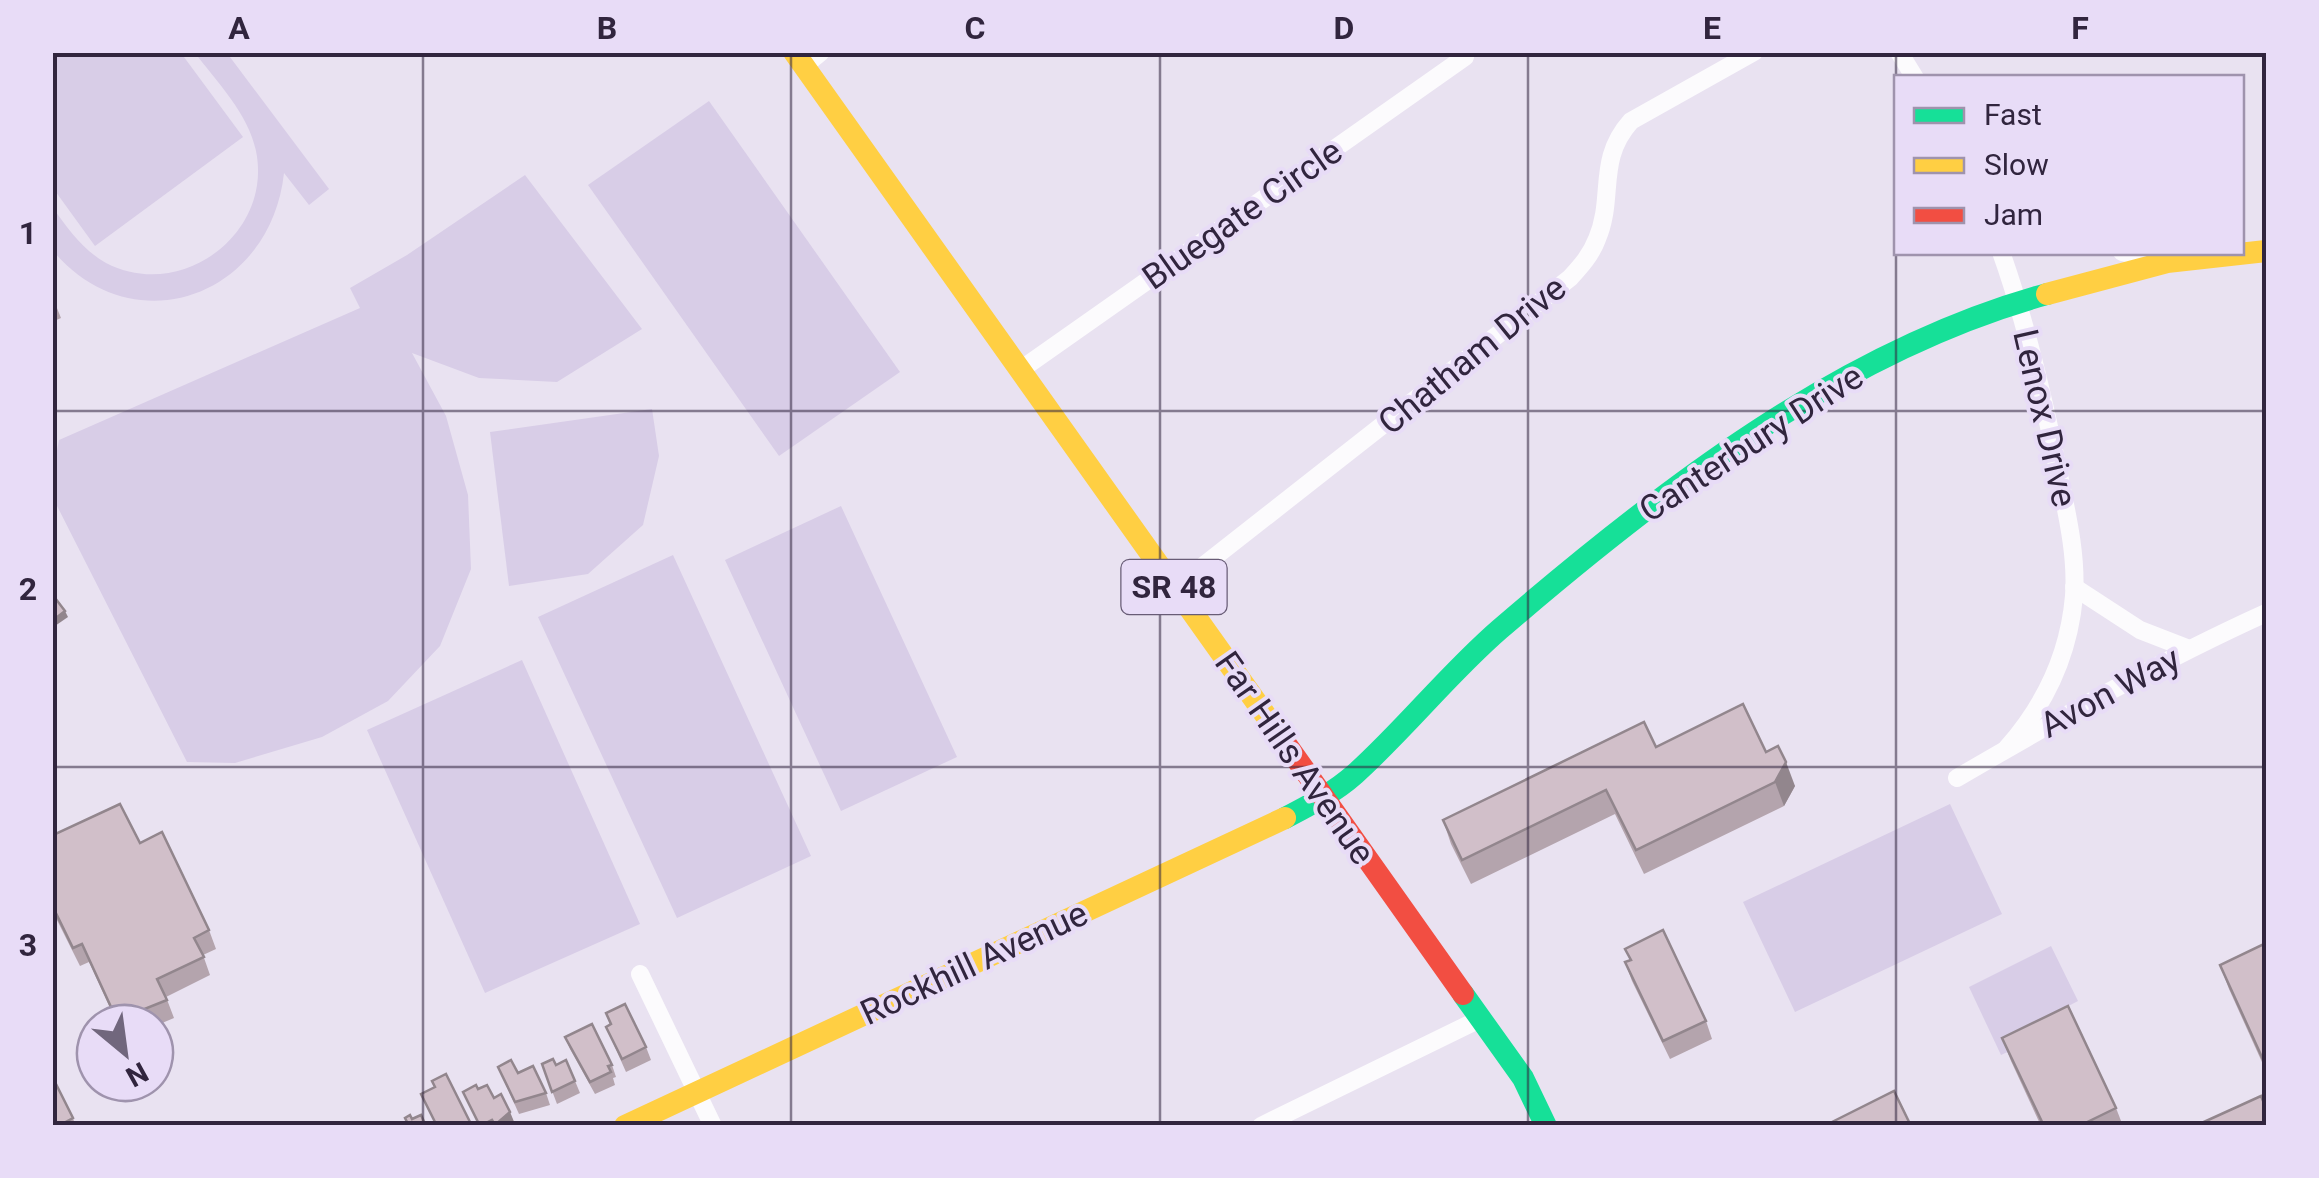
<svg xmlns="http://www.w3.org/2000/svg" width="2319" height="1178" font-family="Roboto,sans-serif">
	<rect width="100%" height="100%" fill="#e9e2f1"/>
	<g fill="#d8cde7">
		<polygon points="53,52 181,53 243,137 95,246 53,188"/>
		<path d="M195,53H227L329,189L309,205L284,173C271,295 135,347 53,251V208C68,229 83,250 106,263C181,302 273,234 256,151C248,113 217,82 195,53Z"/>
		<polygon points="709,101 900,372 779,456 588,185"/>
		<polygon points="525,175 642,329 557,382 479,378 412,353 446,416 468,495 471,569 440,646 388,701 322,737 235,763 187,762 53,498 53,471 59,440 360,308 350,288 407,255"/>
		<polygon points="652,409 659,456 643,525 588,574 509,586 490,432"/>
		<polygon points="841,506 957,757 841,811 725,560"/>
		<polygon points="673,555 811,856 677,918 538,617"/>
		<polygon points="522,660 640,924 485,993 367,730"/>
		<polygon points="1950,804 2002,914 1795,1012 1743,902"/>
		<polygon points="2051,946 2078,1001 2059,1011 2065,1025 2001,1055 1969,987"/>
	</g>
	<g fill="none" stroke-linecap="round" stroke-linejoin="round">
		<g stroke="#fcfbfd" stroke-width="18">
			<polyline points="1899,52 1915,78"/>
			<polyline points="804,66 821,52"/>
			<path d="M2001,252C2027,325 2044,399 2059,475C2067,514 2077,556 2074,596C2069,654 2045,705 2007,748"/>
			<polyline points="2122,252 2161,261"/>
			<polyline points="1019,371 1465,57"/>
			<polyline points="2074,587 2140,630 2189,649"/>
			<path d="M1175,588L1570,278C1581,266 1591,255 1597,239C1615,197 1596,160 1631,121L1754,52"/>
			<path d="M1957,778C2058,719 2160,661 2266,613"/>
			<polyline points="640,974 713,1126"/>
			<polyline points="1261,1126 1480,1019"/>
		</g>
		<g stroke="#16e098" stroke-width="22">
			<path d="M1285,818C1310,805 1335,792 1355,774C1406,728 1449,673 1500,629C1659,492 1842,350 2047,294"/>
			<polyline points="1463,994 1523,1078 1546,1126"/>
		</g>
		<g stroke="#ffcf43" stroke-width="22">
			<polyline points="794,52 1281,737"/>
			<polyline points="2047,294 2167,262 2266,251"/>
			<polyline points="625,1126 1285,818"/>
		</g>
		<polyline stroke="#f24e42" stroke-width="22" points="1281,737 1463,994"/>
	</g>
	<g fill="#b4a4ad">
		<polygon points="52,296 61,318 52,322"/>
		<polygon points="1766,752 1795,786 1784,806 1644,874 1615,814 1471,884 1451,844 1443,820"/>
		<polygon points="52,838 140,843 209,930 216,949 203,955 210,975 166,997 174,1018 155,1026 155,1023 117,1023 89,962 80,966 52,910"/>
		<polygon points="2266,943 2266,1071 2229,989 2220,965"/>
		<polygon points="1625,949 1706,1021 1712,1039 1670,1059 1632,981 1625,962 1630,960"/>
		<polygon points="606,1013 646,1047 651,1060 626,1072 606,1027 610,1025"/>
		<polygon points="565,1037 612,1065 616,1077 613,1078 615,1085 595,1094 570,1049"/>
		<polygon points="2002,1038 2116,1108 2123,1126 2041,1126 2011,1061"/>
		<polygon points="542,1064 556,1065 575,1081 580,1093 557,1104"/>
		<polygon points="498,1067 518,1073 546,1093 550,1105 519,1114"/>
		<polygon points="478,1089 494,1098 515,1124 513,1126 479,1126 463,1092"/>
		<polygon points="73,1118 75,1125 73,1126 52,1126"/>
	</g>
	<g fill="#92868d">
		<polygon points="65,611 68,617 52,628 52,621"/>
		<polygon points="1786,762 1795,786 1784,806 1775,782"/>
		<polygon points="510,1112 515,1124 513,1126 495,1126"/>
	</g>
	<g fill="#d1bfc9" stroke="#92868d" stroke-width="2.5">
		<polygon points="52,594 65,611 52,621"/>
		<polygon points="1743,704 1766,752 1778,746 1786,762 1775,782 1636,850 1606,790 1462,860 1443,820 1644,722 1656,747"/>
		<polygon points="120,804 140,843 162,832 209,930 194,938 204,957 157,979 167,1000 117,1020 82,944 73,948 52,905 52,838 54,837 53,835"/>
		<polygon points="1663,930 1706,1021 1663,1041 1625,962 1631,960 1625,949"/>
		<polygon points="2266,943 2266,1066 2220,965"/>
		<polygon points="625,1004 646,1047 622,1059 606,1027 611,1024 606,1013"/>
		<polygon points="2068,1006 2116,1108 2079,1126 2044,1126 2002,1038"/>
		<polygon points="592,1024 612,1065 608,1066 611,1072 590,1082 565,1037"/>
		<polygon points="553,1059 556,1065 566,1060 575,1081 552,1092 542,1064"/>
		<polygon points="511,1060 518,1073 533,1066 546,1093 515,1102 498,1067"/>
		<polygon points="446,1074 472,1126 437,1126 421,1094 435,1087 432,1081"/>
		<polygon points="52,1076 73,1118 58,1126 52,1126"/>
		<polygon points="476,1085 478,1089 487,1085 494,1098 501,1094 510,1112 495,1125 492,1120 480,1126 463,1092"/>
		<polygon points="1894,1091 1911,1126 1824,1126"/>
		<polygon points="2261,1096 2266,1108 2266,1126 2195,1126"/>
		<polygon points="410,1115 412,1119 421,1115 426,1126 398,1126 407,1122 405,1118"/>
	</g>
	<path fill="none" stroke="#31253e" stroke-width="2.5" stroke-opacity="0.55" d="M423,52V1126M791,52V1126M1160,52V1126M1528,52V1126M1896,52V1126M52,411H2266M52,767H2266"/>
	<g text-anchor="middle" stroke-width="8" stroke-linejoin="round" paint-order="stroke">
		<rect fill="#e8dcf7" stroke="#685c76" stroke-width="2.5" x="1121.5" y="560" width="105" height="54" rx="8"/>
		<g font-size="32" font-weight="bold" fill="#31253e">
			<text x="1174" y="598">SR 48</text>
		</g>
		<g font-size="35" fill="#31253e" stroke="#e8dcf7">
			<text transform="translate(1242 214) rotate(-35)" y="12">Bluegate Circle</text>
			<text transform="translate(1472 355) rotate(-39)" y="12">Chatham Drive</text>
			<text transform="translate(2045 418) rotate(77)" y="12">Lenox Drive</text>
			<text transform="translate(1751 443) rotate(-33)" y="12">Canterbury Drive</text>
			<text transform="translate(2110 692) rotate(-28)" y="12">Avon Way</text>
			<text transform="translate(1295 758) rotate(55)" y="12">Far Hills Avenue</text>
			<text transform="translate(974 963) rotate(-25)" y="12">Rockhill Avenue</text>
		</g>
	</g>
	<rect width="2319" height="1178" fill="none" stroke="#e8dcf7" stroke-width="110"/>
	<rect x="1894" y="75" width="350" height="180" fill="#e8dcf7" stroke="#9f93ad" stroke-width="2.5"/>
	<rect x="1914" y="108" width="50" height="15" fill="#16e098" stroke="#9f93ad" stroke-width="2.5"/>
	<text x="1984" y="125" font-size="30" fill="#31253e">Fast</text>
	<rect x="1914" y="158" width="50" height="15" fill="#ffcf43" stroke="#9f93ad" stroke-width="2.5"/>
	<text x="1984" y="175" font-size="30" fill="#31253e">Slow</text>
	<rect x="1914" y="208" width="50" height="15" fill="#f24e42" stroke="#9f93ad" stroke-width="2.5"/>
	<text x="1984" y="225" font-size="30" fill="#31253e">Jam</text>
	<g transform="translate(125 1053) rotate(151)"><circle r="48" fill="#e8dcf7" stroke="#9f93ad" stroke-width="2.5"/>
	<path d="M0-8L18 38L0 25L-18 38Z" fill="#71677d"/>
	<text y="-15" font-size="28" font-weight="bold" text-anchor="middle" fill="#31253e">N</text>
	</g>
	<rect x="55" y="55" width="2209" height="1068" fill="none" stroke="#31253e" stroke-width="4"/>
	<g font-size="32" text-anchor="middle" font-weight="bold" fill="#31253e">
		<text x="239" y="39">A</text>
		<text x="607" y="39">B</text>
		<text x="975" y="39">C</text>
		<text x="1344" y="39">D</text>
		<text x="1712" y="39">E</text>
		<text x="2080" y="39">F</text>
		<text x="28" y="244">1</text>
		<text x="28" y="600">2</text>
		<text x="28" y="956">3</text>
	</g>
</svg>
